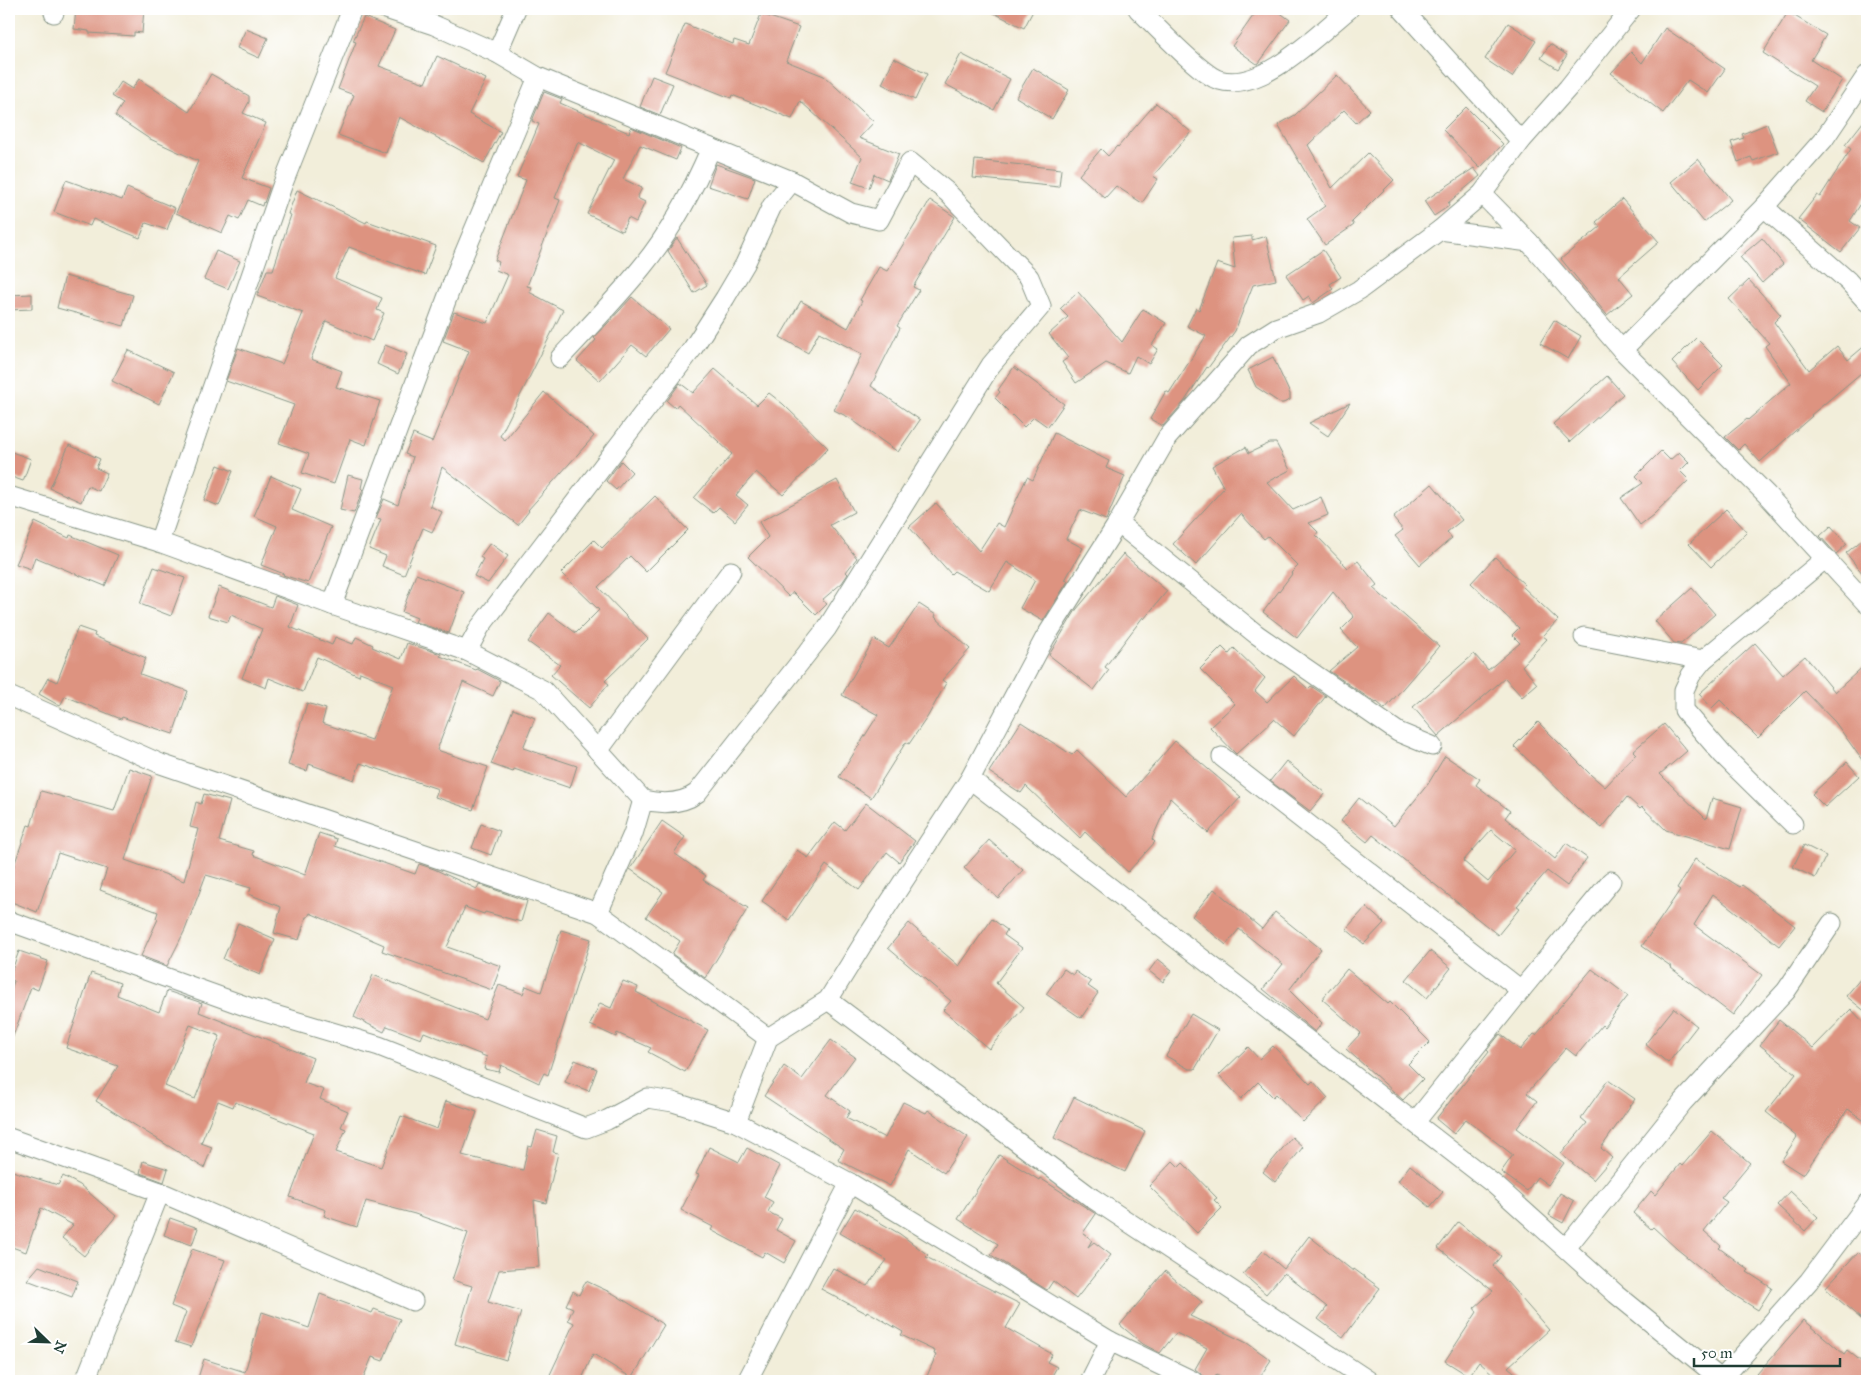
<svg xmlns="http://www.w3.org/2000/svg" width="1876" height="1390" font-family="'IM FELL Great Primer',serif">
	<rect width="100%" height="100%" fill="#fff"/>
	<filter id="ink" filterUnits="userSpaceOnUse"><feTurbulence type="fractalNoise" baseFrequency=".02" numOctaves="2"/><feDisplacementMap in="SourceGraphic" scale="10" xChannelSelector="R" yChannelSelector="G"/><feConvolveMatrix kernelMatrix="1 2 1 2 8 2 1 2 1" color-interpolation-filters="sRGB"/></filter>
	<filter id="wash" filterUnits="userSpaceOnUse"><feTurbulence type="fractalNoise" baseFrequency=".0096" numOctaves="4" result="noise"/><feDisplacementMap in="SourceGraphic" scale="20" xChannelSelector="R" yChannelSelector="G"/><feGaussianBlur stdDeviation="1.12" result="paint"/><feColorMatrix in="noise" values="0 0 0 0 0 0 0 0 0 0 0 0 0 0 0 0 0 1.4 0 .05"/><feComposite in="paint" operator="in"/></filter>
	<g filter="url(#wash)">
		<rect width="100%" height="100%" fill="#f2eeda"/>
		<g id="blocks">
			<g fill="#dd9380" fill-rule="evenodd">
				<polygon points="76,9 144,9 142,33 134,32 134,36 89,33 89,31 74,29"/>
				<polygon points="986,9 1034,9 1024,28"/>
				<polygon points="1258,9 1275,9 1290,20 1259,63 1257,64 1232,46"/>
				<polygon points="1788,12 1826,35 1811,60 1842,80 1822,112 1805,101 1815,86 1763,53"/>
				<polygon points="761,14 799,27 786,61 824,76 874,122 859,138 899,154 888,180 874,174 869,188 852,182 862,157 800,101 792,119 732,95 731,98 665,72 685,24 733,44 734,40 749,45"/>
				<polygon points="364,17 395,30 379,66 425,83 437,56 486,79 469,114 501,132 484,163 399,117 386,153 338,135 354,95 338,89 356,42 353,41"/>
				<polygon points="1508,23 1536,41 1512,77 1485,59"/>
				<polygon points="1665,28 1725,69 1708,93 1688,80 1663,113 1611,73 1631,52 1642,63"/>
				<polygon points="246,29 268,38 259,58 237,48"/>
				<polygon points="1550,44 1567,55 1558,69 1541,58"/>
				<polygon points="961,54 1010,79 994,110 945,84"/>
				<polygon points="894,58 927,74 915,100 882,84"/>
				<polygon points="1033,68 1069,90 1052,119 1016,97"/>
				<polygon points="211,74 249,96 249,102 243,113 266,123 242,178 269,188 264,203 263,202 262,206 248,200 239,220 230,216 222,233 176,213 198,161 148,138 115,116 123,103 112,96 121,82 132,89 139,79 189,112"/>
				<polygon points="1337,75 1370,110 1356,123 1344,110 1308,145 1332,188 1368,153 1394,180 1352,222 1354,225 1325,245 1307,219 1325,206 1278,125 1295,115"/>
				<polygon points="652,76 673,84 660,115 640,107"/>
				<polygon points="544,92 562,99 560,103 629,133 631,127 681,148 676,160 640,145 623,179 642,188 637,198 645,202 636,222 628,218 622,231 587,214 614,160 578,142 555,198 560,200 527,286 531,287 529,292 563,310 500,436 505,440 544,392 594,436 528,510 529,511 518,525 442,467 430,506 442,512 432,532 423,528 404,575 382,566 386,556 369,549 381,519 376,518 384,499 398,505 413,457 405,454 413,434 432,442 469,351 443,341 454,312 487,323 508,275 496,270 499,262 495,260 526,180 517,177 539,124 532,121"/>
				<polygon points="1156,103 1191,132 1153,176 1158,179 1142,203 1116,186 1105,198 1079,175 1101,149 1108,156 1117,146 1118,147"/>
				<polygon points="1466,107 1503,144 1480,168 1443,130"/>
				<polygon points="1867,117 1867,194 1850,221 1860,228 1841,252 1798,219 1817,195 1820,197 1851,149 1845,145"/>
				<polygon points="1767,124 1778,152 1753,161 1751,157 1738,162 1731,142 1744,138 1742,134"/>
				<polygon points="1698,159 1731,200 1704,222 1671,182"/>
				<polygon points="975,160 1061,169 1059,187 973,178"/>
				<polygon points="716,164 755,178 748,199 708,186"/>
				<polygon points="1474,168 1480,176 1448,203 1449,206 1434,216 1424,201"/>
				<polygon points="66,180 122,200 127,188 175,208 167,230 146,223 140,238 93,219 90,226 54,212"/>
				<polygon points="297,190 366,223 367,221 436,246 425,275 349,247 335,278 382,298 377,310 384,313 372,341 326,321 311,359 342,371 336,387 380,401 366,445 350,439 334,484 302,473 309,454 279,443 294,405 226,381 238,348 282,364 303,313 257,296 267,270 273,270 291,215 288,214"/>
				<polygon points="1622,199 1659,242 1619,277 1633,294 1607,315 1561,259 1600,227 1596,222"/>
				<polygon points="930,200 955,217 913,287 919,290 897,326 900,328 871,386 920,420 898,452 848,417 834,410 862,354 819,332 808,353 780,337 801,301 848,328 862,301 860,300 879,267 887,271"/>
				<polygon points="1252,236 1252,240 1266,236 1276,280 1253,285 1235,331 1208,368 1207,367 1184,402 1163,426 1150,419 1166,391 1169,393 1206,336 1187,326 1196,308 1199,310 1217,263 1235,269 1232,238"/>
				<polygon points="677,238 707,285 694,293 668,251"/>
				<polygon points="1762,238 1783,264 1762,283 1740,257"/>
				<polygon points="1323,250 1341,277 1330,284 1333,289 1313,303 1309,296 1303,300 1286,275"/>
				<polygon points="216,251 240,261 228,289 204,279"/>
				<polygon points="65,276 133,295 124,326 57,308"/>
				<polygon points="1749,280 1781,315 1774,322 1809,370 1837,346 1848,360 1867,344 1867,368 1811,415 1812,416 1760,462 1744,444 1738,450 1725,437 1747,419 1748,420 1791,383 1765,346 1769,343 1729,299"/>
				<polygon points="1078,292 1122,342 1143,309 1166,323 1152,345 1158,349 1149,364 1136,356 1128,373 1106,363 1076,383 1062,362 1068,358 1049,334 1068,317 1060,309"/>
				<polygon points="32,294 32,309 9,310 9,295"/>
				<polygon points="632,297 669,329 646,356 632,345 600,381 577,361 596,340 594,338"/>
				<polygon points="1554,320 1581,336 1568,359 1540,343"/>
				<polygon points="1696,338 1723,365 1698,390 1672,362"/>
				<polygon points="385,345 407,354 398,374 377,364"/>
				<polygon points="128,350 174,372 159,404 112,381"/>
				<polygon points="1273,357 1290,394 1290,400 1283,403 1280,403 1256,387 1248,370"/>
				<polygon points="1014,367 1064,404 1048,427 1034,417 1024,427 995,398 1000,392 998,390"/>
				<polygon points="715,369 757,405 769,393 783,404 828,448 783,495 756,472 736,495 748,505 735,521 719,507 713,513 694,498 732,454 678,404 675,408 667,401 680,383 693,393"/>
				<polygon points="1607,376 1623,394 1570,442 1553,424"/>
				<polygon points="1350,403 1328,436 1309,423"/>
				<polygon points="1054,433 1109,461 1106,468 1125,476 1106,520 1080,510 1066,539 1083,548 1065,580 1068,581 1043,621 1020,608 1035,580 1007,562 989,591 954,571 951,574 909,527 936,503 979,551 997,523 1004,527 1027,477 1033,480"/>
				<polygon points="1270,443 1276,443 1290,470 1267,482 1293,510 1321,497 1328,515 1309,523 1318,532 1316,535 1348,568 1358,561 1377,585 1373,588 1439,646 1385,709 1377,702 1376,703 1329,671 1357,647 1341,630 1354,617 1333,592 1297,638 1263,612 1292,574 1291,573 1298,566 1268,536 1264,539 1241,514 1196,565 1173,544 1224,488 1212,466 1246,447 1249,453"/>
				<polygon points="69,445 100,459 96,468 107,473 99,491 88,486 81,502 50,488"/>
				<polygon points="9,451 31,459 23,481 9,476"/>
				<polygon points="1661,451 1670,460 1679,452 1689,462 1680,471 1689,480 1653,515 1640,525 1621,498 1643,483 1636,476"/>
				<polygon points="621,461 632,472 616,490 606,481"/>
				<polygon points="218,465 233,471 219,506 204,500"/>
				<polygon points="348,475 363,479 361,488 363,490 354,513 340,510"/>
				<polygon points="271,476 301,489 292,510 331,527 308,583 283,575 284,574 261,565 277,526 254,516"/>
				<polygon points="837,480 854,512 830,525 857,558 846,572 848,574 842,583 822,600 827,604 816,615 793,592 789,597 748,557 768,537 759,522"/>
				<polygon points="1432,484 1462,520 1447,532 1452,538 1420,565 1395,536 1403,530 1393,518"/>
				<polygon points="655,496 688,530 646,572 630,556 598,587 648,639 605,681 609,684 589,708 551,675 560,665 528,642 549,613 576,633 599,610 561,573 594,540 602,548"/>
				<polygon points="1726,509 1747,532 1711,567 1689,544"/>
				<polygon points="35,522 69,538 70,535 118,555 105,586 35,557 31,569 16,564"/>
				<polygon points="1831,526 1847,544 1836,554 1820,536"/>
				<polygon points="1867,536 1867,579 1846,553"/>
				<polygon points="490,543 508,556 488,583 474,576 483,559 480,557"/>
				<polygon points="1123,554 1167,591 1144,619 1143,617 1105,667 1109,670 1094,690 1049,655 1076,610"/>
				<polygon points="1495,557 1525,585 1523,587 1558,620 1543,636 1547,639 1522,666 1537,684 1522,697 1505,678 1438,736 1413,707 1474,654 1488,670 1520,643 1512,635 1519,628 1471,583"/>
				<polygon points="154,567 185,578 171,616 140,604"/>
				<polygon points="416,574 464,592 449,633 415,622 417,618 402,612"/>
				<polygon points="219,587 271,607 275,596 298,605 290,627 332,645 335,637 353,644 356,637 373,645 372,647 401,659 407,643 441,654 440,656 476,670 477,669 500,681 493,696 463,682 437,750 488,767 473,810 435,797 438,789 360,763 354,780 309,764 307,771 288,765 307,703 326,709 322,723 372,740 393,685 360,672 359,676 317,657 303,692 269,678 266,688 242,678 262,629 231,615 228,622 208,616"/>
				<polygon points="1692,588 1715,614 1681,644 1674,643 1655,621"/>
				<polygon points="919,604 936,615 935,617 970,649 942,680 946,683 928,716 909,744 906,742 871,798 839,777 878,715 842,695 874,639 889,648"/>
				<polygon points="78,627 95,633 94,636 146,658 140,674 188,691 173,734 122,717 121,719 65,696 60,706 39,694 48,678 57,682"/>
				<polygon points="1755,643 1783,675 1805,656 1835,692 1867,663 1867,767 1835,722 1805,691 1758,738 1720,700 1712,708 1699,694"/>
				<polygon points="1222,647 1229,654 1234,648 1265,678 1255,691 1267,702 1294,676 1308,689 1311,686 1326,696 1294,736 1274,719 1236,754 1210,727 1235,704 1200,669"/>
				<polygon points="513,709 535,718 523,748 577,766 570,788 514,769 513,772 491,764"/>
				<polygon points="1021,722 1072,755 1077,750 1126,797 1175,741 1241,797 1208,833 1170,798 1152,839 1155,842 1128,872 1085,832 1080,838 1026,786 1021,793 989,772"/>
				<polygon points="1538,722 1591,775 1605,787 1636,754 1633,751 1664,724 1687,751 1660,774 1706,819 1712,798 1742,807 1730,849 1666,830 1642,807 1640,809 1627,797 1602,828 1579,810 1514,746"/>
				<path d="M1445,756L1480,779L1476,785L1510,811L1505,818L1555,859L1566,843L1587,858L1567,886L1547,871L1517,906L1520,908L1498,935L1373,835L1367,842L1341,821L1359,798L1394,826L1428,784ZM1491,830L1515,850L1488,882L1463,861Z"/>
				<polygon points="1286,761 1325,793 1310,811 1270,781"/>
				<polygon points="1847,762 1859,776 1825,807 1812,794"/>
				<polygon points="129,768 152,776 125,860 184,881 198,829 190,827 196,802 201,804 204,794 230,801 219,841 254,851 253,855 305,875 319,833 337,839 335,846 415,874 419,864 434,869 477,889 479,884 527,901 521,922 485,912 484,914 465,907 447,947 501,966 492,990 382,951 384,945 310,913 308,917 306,917 299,940 274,933 281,907 249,894 251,888 206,875 185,930 167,966 141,956 158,919 156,918 158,912 100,890 107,869 58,853 37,912 9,901 9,880 28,825 31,826 41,791 114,811"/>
				<polygon points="866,803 915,841 899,862 887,852 859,890 826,865 789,920 762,901 797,850 808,858 835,822 845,830"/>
				<polygon points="662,821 685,837 674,853 706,876 703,880 748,908 705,978 672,954 680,941 646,917 663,892 630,869"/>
				<polygon points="481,824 500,831 491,855 472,848"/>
				<polygon points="989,840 1023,870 998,898 964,868"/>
				<polygon points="1804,845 1826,856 1815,878 1793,867"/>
				<polygon points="1695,859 1740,887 1742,885 1795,926 1779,946 1713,894 1694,925 1762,975 1733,1015 1671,968 1672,967 1642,946 1680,890 1677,888"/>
				<polygon points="1214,889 1262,929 1275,912 1321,949 1289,990 1322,1023 1315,1032 1263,989 1283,964 1239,929 1226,945 1192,916"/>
				<polygon points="1366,907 1384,923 1364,944 1346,929"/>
				<polygon points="992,919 1007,930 1004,935 1022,948 996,983 1024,1007 989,1049 943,1010 951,1001 888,948 909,923 959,966"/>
				<polygon points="238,923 275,939 260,975 223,959"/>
				<polygon points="561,930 591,939 548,1075 544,1073 539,1083 501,1065 499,1072 484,1069 487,1057 424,1032 421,1039 387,1026 384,1032 354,1017 373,975 485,1019 499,985 523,994 526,986 541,992"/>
				<polygon points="19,951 48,961 38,990 31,987 11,1042 9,1042 9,996 14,981 9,978"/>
				<polygon points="1430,951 1451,968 1427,998 1406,980"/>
				<polygon points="1158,959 1172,970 1163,982 1149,971"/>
				<polygon points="1064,969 1073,975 1075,971 1091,982 1088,986 1098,993 1081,1018 1046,994"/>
				<polygon points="1347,969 1388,1004 1390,1002 1430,1042 1408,1064 1423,1079 1403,1100 1346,1049 1361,1033 1322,999"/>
				<polygon points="1592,969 1628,996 1604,1027 1602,1025 1576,1056 1566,1048 1527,1093 1537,1101 1517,1128 1564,1163 1548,1185 1537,1177 1527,1191 1501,1172 1513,1155 1466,1119 1454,1134 1436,1119 1489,1052 1487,1050 1500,1034 1520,1050 1534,1034 1536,1035"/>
				<polygon points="1867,971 1867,1013 1846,996"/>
				<path d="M91,973L120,983L117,995L159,1012L167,991L202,1003L199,1012L313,1058L304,1083L324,1090L320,1099L348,1111L341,1127L346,1129L336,1152L381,1167L401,1116L437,1129L446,1101L477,1112L462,1155L523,1170L528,1146L532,1147L537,1130L557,1136L553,1152L558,1153L546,1203L534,1200L539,1267L499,1270L488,1302L521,1312L506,1360L455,1344L472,1286L452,1280L468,1233L415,1214L366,1201L357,1227L324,1216L326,1210L290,1197L314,1133L235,1102L233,1107L218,1101L201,1143L212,1147L204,1168L96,1101L118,1066L66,1048ZM190,1025L220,1036L195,1099L165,1086Z"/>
				<polygon points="623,981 638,987 636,992 708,1030 685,1072 648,1052 651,1048 617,1033 616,1037 590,1025 600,1003 611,1008"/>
				<polygon points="1674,1008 1697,1026 1668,1063 1645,1044"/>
				<polygon points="1851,1009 1867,1026 1867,1123 1848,1109 1803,1175 1781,1161 1797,1137 1766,1112 1796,1074 1760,1045 1779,1020 1813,1048"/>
				<polygon points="1191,1014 1218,1030 1195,1069 1189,1069 1166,1056"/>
				<polygon points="831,1040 855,1057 827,1095 850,1111 846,1118 885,1138 903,1102 926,1113 928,1110 968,1137 944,1173 909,1149 890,1186 838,1160 844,1149 764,1096 784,1066 802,1079"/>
				<polygon points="1273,1046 1310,1084 1313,1081 1328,1098 1303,1122 1276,1094 1273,1097 1258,1082 1241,1099 1219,1075 1248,1047 1259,1059"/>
				<polygon points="575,1060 597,1069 589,1091 565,1082"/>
				<polygon points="1608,1080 1635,1099 1601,1148 1612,1158 1593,1180 1561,1154 1587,1123 1581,1118"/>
				<polygon points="1074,1097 1145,1131 1125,1172 1054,1138"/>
				<polygon points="1712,1131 1750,1163 1721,1198 1727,1202 1704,1231 1721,1246 1719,1248 1749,1270 1747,1272 1772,1288 1758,1310 1734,1295 1677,1249 1653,1227 1651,1229 1633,1213 1651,1191 1655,1195 1680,1164 1682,1166"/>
				<polygon points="1292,1137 1303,1147 1275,1182 1263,1172"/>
				<polygon points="709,1147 739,1162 747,1148 780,1166 764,1197 773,1202 768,1212 782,1219 776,1230 796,1241 784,1263 765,1252 762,1257 711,1230 713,1227 681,1210 699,1175 696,1174"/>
				<polygon points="999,1155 1039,1180 1040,1178 1096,1214 1083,1233 1092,1240 1088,1247 1094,1242 1111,1255 1076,1299 1053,1281 1047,1290 991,1255 998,1244 958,1219"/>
				<polygon points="143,1161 168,1169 164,1182 140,1173"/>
				<polygon points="1173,1161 1179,1167 1183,1163 1217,1198 1214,1200 1222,1208 1197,1233 1149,1186"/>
				<polygon points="1410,1165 1443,1192 1430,1207 1398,1181"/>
				<polygon points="9,1170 58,1185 63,1176 80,1185 116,1216 84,1256 62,1238 73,1225 41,1208 26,1252 9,1246"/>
				<polygon points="1790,1191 1818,1217 1805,1231 1777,1205"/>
				<polygon points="1560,1193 1574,1201 1563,1223 1549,1215"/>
				<polygon points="855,1208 900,1234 928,1255 926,1257 1020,1304 1006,1328 1052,1354 1047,1362 1057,1367 1049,1381 925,1381 936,1355 934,1354 935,1351 901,1335 903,1332 867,1311 866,1313 821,1289 833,1268 867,1286 887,1260 840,1233"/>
				<polygon points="170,1218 198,1228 192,1245 164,1235"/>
				<polygon points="1458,1222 1501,1256 1493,1266 1549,1330 1508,1367 1525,1381 1501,1381 1479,1362 1469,1376 1445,1361 1477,1312 1474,1308 1493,1291 1438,1248"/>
				<polygon points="1309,1236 1353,1271 1354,1269 1380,1288 1343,1338 1318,1319 1327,1307 1284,1273 1266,1294 1243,1274 1263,1251 1284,1269"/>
				<polygon points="192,1249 225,1260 191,1347 175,1342 186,1312 171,1306"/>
				<polygon points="1858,1252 1867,1260 1867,1324 1825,1288"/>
				<polygon points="39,1266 78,1281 72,1297 27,1280"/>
				<polygon points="1165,1271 1202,1302 1190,1316 1247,1343 1271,1360 1257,1381 1228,1381 1217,1374 1213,1381 1210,1381 1195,1369 1207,1348 1176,1333 1160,1353 1143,1344 1120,1325"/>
				<polygon points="586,1281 614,1294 664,1325 632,1378 593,1354 581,1381 547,1381 574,1323 568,1320 573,1308 566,1305 573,1291 579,1295"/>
				<polygon points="320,1294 372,1313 374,1309 400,1319 383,1361 372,1357 362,1381 197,1381 204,1359 245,1372 262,1312 309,1328"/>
				<polygon points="1804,1320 1844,1354 1847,1350 1867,1366 1867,1381 1765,1381 1757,1374"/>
			</g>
		</g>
	</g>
	<g filter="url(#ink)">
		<use href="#blocks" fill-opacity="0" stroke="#889687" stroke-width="1"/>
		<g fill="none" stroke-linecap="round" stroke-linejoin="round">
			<defs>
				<g id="minor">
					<path d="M386,9L434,25L497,53L538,77L711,148C693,190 671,232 642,267C617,298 588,328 560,358"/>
					<path d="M1138,9C1154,24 1201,75 1219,80C1262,93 1318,34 1349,9"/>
					<polyline points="1402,9 1521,141"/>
					<polyline points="54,13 55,9"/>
					<polyline points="497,53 516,9"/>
					<polyline points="1482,194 1529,242 1622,350 1767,495 1867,604"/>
					<polyline points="1764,207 1848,281 1867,302"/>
					<polyline points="1440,230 1529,242"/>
					<polyline points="1622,350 1764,207 1824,139 1867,75"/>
					<polyline points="9,496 159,542 332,605 467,651 543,690 643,800"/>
					<polyline points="1118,523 1256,634 1398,732 1432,746"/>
					<polyline points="159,542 282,186 352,9"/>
					<polyline points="332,605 459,266 538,77"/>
					<polyline points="1584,637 1703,660"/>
					<polyline points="467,651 480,627 693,348 725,298 745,264 772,206 792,181 711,148"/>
					<polyline points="9,696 161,764 598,913 768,1038"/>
					<polyline points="598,751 731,571"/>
					<polyline points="1222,757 1521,990"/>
					<polyline points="970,779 1495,1185 1616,1294 1723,1381"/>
					<polyline points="1793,824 1723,755 1684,710 1684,690 1691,675 1703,660 1826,558"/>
					<path d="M598,913L633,834L643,800C661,804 681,805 697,793L827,628L991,365L1041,306L1029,277L947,192L910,162L879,220L851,213L792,181"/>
					<polyline points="9,921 248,1007 379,1046 586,1128 607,1120 648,1098 673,1102 736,1122 850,1183 1110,1341 1193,1381"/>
					<polyline points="828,1000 1092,1198 1369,1381"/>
					<polyline points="736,1122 768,1038 828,1000 869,934 970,779 1045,638 1118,523 1167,438 1249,345 1276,328 1319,313 1359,290 1440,230 1482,194 1521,141 1568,88 1631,9"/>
					<polyline points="1415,1122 1521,990 1611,881"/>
					<polyline points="9,1138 160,1192 413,1301"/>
					<polyline points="1566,1248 1683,1102 1786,991 1832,923"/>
					<polyline points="1721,1380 1809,1281 1867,1204"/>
					<polyline points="85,1381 160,1192"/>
					<polyline points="747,1381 850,1183"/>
					<polyline points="1090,1381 1110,1341"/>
				</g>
			</defs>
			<use href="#minor" stroke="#889687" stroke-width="21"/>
			<use href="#minor" stroke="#fff" stroke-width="19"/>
		</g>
	</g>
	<rect width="1876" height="1390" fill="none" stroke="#fff" stroke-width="30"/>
	<g transform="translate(48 1342) rotate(113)" stroke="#ffffff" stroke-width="4" paint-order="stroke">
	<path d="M0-4L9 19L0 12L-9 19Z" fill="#1f3d34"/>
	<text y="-8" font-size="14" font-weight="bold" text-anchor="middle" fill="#1f3d34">N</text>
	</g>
	<path d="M1694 1358v8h146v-8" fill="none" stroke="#1f3d34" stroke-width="2.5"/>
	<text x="1701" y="1358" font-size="15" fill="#1f3d34" stroke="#ffffff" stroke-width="4" paint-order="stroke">50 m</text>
</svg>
